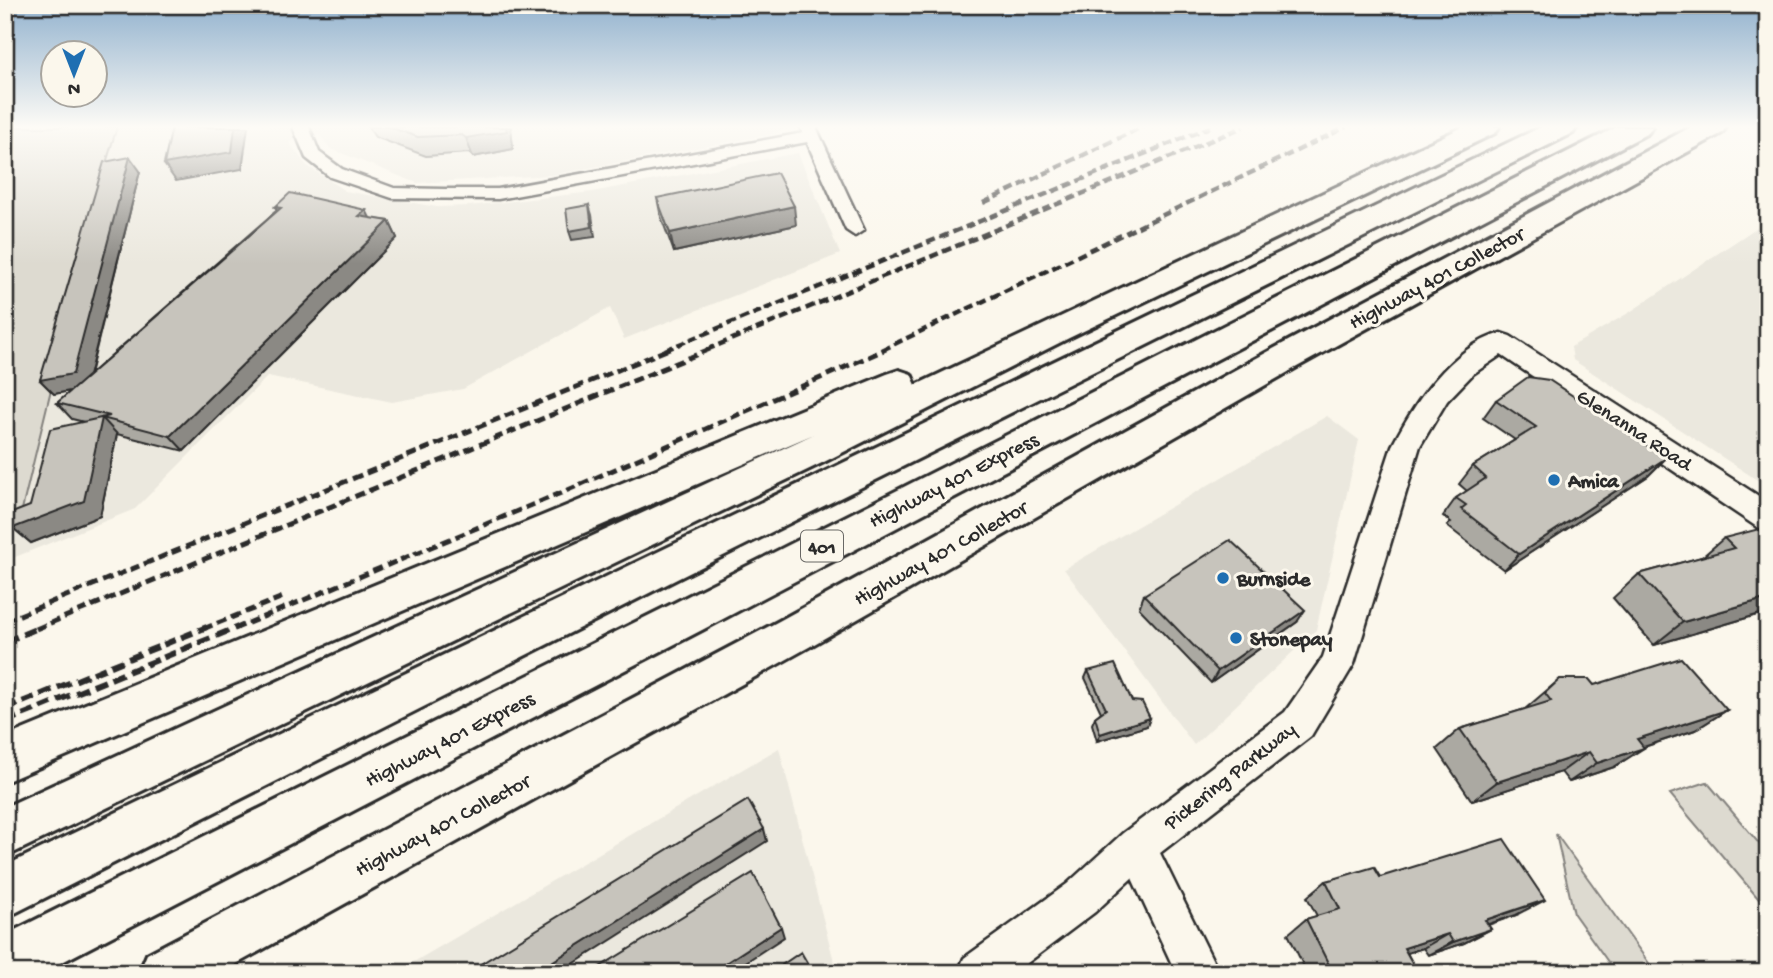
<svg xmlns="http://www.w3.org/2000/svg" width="1773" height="978" font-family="'Gochi Hand',sans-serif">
	<rect width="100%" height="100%" fill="#fbf7ec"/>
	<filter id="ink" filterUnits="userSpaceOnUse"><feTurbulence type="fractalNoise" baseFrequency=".0143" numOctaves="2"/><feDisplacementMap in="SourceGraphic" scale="14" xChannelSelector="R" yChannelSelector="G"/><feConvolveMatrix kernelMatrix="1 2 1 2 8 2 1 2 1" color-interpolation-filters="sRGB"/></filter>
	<g filter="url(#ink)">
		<g fill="#ebe8de">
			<polygon points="117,127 787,127 773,134 552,175 417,183 331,149 319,134 289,142 306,165 345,191 437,207 469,206 592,192 798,153 840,254 624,339 610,308 463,389 392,402 268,376 135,509 10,559 104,170"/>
			<polygon points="1768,220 1768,487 1573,360 1571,347 1630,312"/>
			<polygon points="1327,416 1359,440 1316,630 1194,745 1064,569"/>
			<polygon points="779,748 837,973 395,973"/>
		</g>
		<g fill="#dddad0" stroke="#84827e" stroke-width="2">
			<polygon points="5,127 117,127 104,170 19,522 5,525"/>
			<polygon points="1707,782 1768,854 1768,910 1670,794"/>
			<polygon points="1556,834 1656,973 1616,973 1574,914"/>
		</g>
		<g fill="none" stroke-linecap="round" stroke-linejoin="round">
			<defs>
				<polygon id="minor" points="293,127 309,127 319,152 342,169 394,188 444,189 498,189 803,133 800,127 816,127 864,230 855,236 846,230 807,142 498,199 392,198 330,177 306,158"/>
				<path id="tertiary" d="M1501,333L1510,336L1768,502V530L1757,527L1501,355L1473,374L1447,401L1420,446L1354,664L1311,736L1160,853L1219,973H1176L1132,878L1095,912L1014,973H958L964,958L1067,884L1123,833L1285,712L1323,657L1392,446C1415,402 1450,348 1501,333Z"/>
				<g id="motorway">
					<polygon points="1463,127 1499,127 1495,133 1069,338 824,462 5,857 5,807 814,434 5,782 5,737 887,374 899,370 911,374 916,385"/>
					<polygon points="1541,127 1577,127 1573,133 677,579 5,918 5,866"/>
					<polygon points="1617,127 1652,127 1648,133 702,630 41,973 5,973 5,935 672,604"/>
					<polygon points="1691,127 1726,127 1722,133 1297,367 809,647 220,973 139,973 147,954 779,621 1273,349"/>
				</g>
			</defs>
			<use href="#minor" stroke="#2b2b2b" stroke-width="5"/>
			<use href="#tertiary" stroke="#2b2b2b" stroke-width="5"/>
			<use href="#motorway" stroke="#2b2b2b" stroke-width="6"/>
			<use href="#minor" fill="#fbf7ec" fill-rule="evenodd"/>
			<use href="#tertiary" fill="#fbf7ec" fill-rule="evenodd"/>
			<use href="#motorway" fill="#fbf7ec" fill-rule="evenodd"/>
			<g stroke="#2b2b2b" stroke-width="4.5" stroke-dasharray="9 4.5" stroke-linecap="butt">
				<polyline points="983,203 1142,127"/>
				<polyline points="665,350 1210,127"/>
				<polyline points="706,350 1243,127"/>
				<polyline points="882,350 1346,127"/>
			</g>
			<g stroke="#2b2b2b" stroke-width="5" stroke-dasharray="10 5" stroke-linecap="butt">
				<polyline points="5,621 669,349"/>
				<polyline points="36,629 710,349"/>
				<polyline points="203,629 283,597"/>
				<polyline points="234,629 568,490 886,349"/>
			</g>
			<g stroke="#2b2b2b" stroke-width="6" stroke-dasharray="13 6" stroke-linecap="butt">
				<polyline points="5,642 40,627"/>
				<polyline points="5,709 207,627"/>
				<polyline points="5,722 238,627"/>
			</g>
		</g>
		<g fill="#aba9a2" stroke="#2b2b2b" stroke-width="2">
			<polygon points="368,127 511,127 513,149 473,157 469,153 426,156 375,137"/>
			<polygon points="140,171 90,374 277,210 275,207 389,221 397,238 184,451 117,434 100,516 31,543 13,528 30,506 84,422 72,419 57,403 71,391 54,394 40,380"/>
			<polygon points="657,198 796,225 674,252 661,217"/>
			<polygon points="1496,400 1666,458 1648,476 1504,570 1447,526 1451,522 1443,516 1456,498 1467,491 1459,484 1473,466 1515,440 1483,418"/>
			<polygon points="1768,537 1768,623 1760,614 1654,645 1613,598 1639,574 1702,557 1724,538"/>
			<polygon points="1144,595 1297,622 1211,683 1139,608"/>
			<polygon points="1088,671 1150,718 1147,726 1097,741 1092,724 1095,717 1101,712 1085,678"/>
			<polygon points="1560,679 1594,685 1727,710 1695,730 1644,747 1614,767 1569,782 1561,772 1472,801 1437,749 1460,729 1525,709"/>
			<polygon points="1380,877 1516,915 1488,925 1491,929 1464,943 1428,955 1423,948 1407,953 1418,973 1307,973 1288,934 1306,919 1317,916 1307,897 1326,881"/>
		</g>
		<g fill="#8b8984" stroke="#2b2b2b" stroke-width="2">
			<polygon points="235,127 248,127 242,169 176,181 164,164"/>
			<polygon points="506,127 511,127 513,149 473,157 466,138"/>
			<polygon points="130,157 140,171 86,388 54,394 40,380"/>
			<polygon points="589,205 592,215 595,237 572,240 569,231"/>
			<polygon points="794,206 796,225 674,252 670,233"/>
			<polygon points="366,210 374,226 359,216"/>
			<polygon points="389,221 397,238 184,451 170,436"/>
			<polygon points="102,418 117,434 100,516 31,543 13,528"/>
			<polygon points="1666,458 1648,476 1504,570 1519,554"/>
			<polygon points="1768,598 1768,608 1760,614 1654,645 1683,622"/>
			<polygon points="1305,610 1297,622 1211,683 1218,671"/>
			<polygon points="1727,710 1695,730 1607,759 1637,739"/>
			<polygon points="1150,718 1147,726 1097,741 1100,734"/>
			<polygon points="1644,748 1614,767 1569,782 1597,763"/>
			<polygon points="1589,752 1561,772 1472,801 1497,782"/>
			<polygon points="764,829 767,841 559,973 534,973"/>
			<polygon points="1545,900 1516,915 1458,934 1485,920"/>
			<polygon points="781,927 784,937 729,973 710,973"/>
			<polygon points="1491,929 1464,943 1428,955 1453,942"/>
			<polygon points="1448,934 1423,948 1381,961 1404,948"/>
		</g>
		<g fill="#c7c4bc" stroke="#2b2b2b" stroke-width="2">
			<polygon points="172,127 235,127 232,152 164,164"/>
			<polygon points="389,127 506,127 507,131 466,138 462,135 418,137"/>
			<polygon points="130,157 73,374 40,380 104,162"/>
			<polygon points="777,173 794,206 670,233 657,198"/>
			<polygon points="290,193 366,210 359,216 389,221 170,436 102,418 84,501 13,528 12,513 30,506 50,429 110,416 57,403 281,208 275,207"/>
			<polygon points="589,205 592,227 569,231 566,209"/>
			<polygon points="1528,377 1549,380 1666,458 1519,554 1461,509 1466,505 1456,498 1486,478 1473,466 1536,427 1496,400"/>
			<polygon points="1759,529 1768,537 1768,598 1683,622 1639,574 1734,548 1724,538"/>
			<polygon points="1230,540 1305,610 1218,671 1144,595"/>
			<polygon points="1681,658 1727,710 1637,739 1644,748 1597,763 1589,752 1497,782 1460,729 1551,701 1545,693 1560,679 1589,679 1594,685"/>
			<polygon points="1115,664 1132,701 1142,702 1150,718 1100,734 1095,717 1106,709 1088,671"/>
			<polygon points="748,800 764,829 534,973 466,973"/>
			<polygon points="1504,839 1545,900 1485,920 1491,929 1453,942 1448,934 1404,948 1418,973 1333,973 1306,919 1340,909 1326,881 1374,867 1380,877"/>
			<polygon points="753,873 781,927 710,973 590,973"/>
			<polygon points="801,952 813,973 770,973"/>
		</g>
	</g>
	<linearGradient id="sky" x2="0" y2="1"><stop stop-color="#92b2ce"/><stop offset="0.48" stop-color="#fdfbf6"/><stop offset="1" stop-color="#fdfbf6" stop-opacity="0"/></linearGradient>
	<rect width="1773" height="264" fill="url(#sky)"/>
	<g fill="#1f6fb2" stroke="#fbf7ec" stroke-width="2.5">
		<circle cx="1554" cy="480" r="7"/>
		<circle cx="1223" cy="578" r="7"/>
		<circle cx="1236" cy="638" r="7"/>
	</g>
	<g text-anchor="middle" stroke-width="6" stroke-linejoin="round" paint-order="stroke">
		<rect fill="#fbf7ec" stroke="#696865" stroke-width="2" x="801" y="530.5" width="42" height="31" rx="5"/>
		<g font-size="19" font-weight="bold" fill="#2b2b2b">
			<text x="822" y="553">401</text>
		</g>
		<g font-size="21" fill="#2b2b2b" stroke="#fbf7ec">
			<text transform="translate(1436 277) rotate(-28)" y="7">Highway 401 Collector</text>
			<text transform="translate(1635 429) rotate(33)" y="7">Glenanna Road</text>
			<text transform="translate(953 479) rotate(-27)" y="7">Highway 401 Express</text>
			<text transform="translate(940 552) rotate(-29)" y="7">Highway 401 Collector</text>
			<text transform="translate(449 738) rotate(-27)" y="7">Highway 401 Express</text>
			<text transform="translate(1229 775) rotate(-38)" y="7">Pickering Parkway</text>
			<text transform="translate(442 824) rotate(-28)" y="7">Highway 401 Collector</text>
		</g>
		<g font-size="21" font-weight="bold" fill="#2b2b2b" stroke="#fbf7ec" text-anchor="start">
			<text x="1568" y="487">Amica</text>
			<text x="1237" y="585">Burnside</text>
			<text x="1250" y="645">Stonepay</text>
		</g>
	</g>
	<rect width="1773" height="978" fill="none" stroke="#fbf7ec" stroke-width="28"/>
	<rect x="14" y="14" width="1745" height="950" fill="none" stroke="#2b2b2b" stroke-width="2.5" filter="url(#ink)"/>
	<g transform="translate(74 74) rotate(180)"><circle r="33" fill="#fbf7ec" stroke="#a8a59f" stroke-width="2"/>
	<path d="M0-5L12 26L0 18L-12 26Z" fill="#1f6fb2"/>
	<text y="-10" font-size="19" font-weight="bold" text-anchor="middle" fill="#2b2b2b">N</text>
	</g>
</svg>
